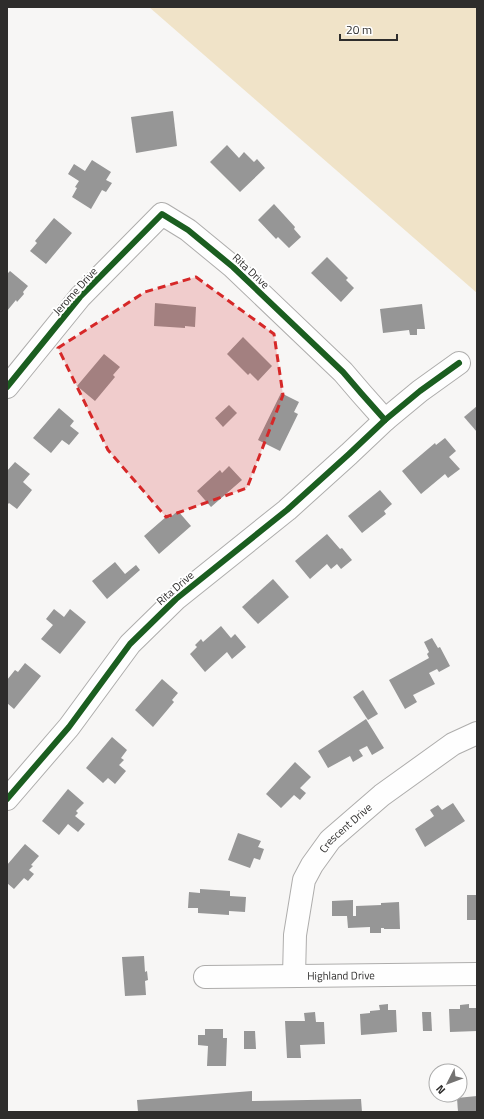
<svg xmlns="http://www.w3.org/2000/svg" width="484" height="1119" font-family="'Titillium Web',sans-serif">
	<rect width="100%" height="100%" fill="#f7f6f5"/>
	<polygon fill="#f0e3c8" points="149,7 477,7 477,293"/>
	<g fill="#969696">
		<polygon points="173,111 177,146 136,153 131,117"/>
		<polygon points="227,145 239,158 244,152 254,162 257,159 265,168 240,192 210,162"/>
		<polygon points="92,160 111,172 106,180 112,183 106,192 102,190 91,209 72,197 77,188 75,187 79,181 68,174 74,164 85,171"/>
		<polygon points="274,204 295,227 294,229 301,237 289,248 278,237 276,239 258,220"/>
		<polygon points="54,218 72,233 46,264 30,251 37,243 35,241"/>
		<polygon points="327,257 348,278 346,280 354,288 341,302 311,273"/>
		<polygon points="10,271 28,286 23,292 24,294 17,302 16,300 7,311 7,274"/>
		<polygon points="155,303 196,307 195,327 185,326 185,328 154,326"/>
		<polygon points="422,304 425,329 417,329 417,335 410,335 409,330 383,333 380,309"/>
		<polygon points="243,337 272,366 258,381 250,373 248,375 227,354"/>
		<polygon points="104,354 120,367 113,375 115,377 95,401 77,386"/>
		<polygon points="281,393 299,402 294,412 298,414 280,451 258,440"/>
		<polygon points="229,405 237,413 223,427 215,418"/>
		<polygon points="477,406 477,432 464,417"/>
		<polygon points="59,408 74,421 70,426 79,433 69,445 62,440 51,453 33,438"/>
		<polygon points="445,438 456,451 449,457 460,469 448,478 445,474 421,494 402,471 435,443 436,445"/>
		<polygon points="15,462 30,474 23,482 32,490 17,509 9,503 7,505 7,471"/>
		<polygon points="229,466 242,480 211,507 197,491 220,470 222,473"/>
		<polygon points="380,490 392,504 384,511 386,514 362,533 348,516"/>
		<polygon points="178,511 191,526 159,554 144,536 167,516 169,518"/>
		<polygon points="327,534 340,549 342,548 352,560 341,569 337,564 331,569 327,564 310,579 295,561"/>
		<polygon points="115,562 125,574 136,565 140,570 107,599 92,581"/>
		<polygon points="273,579 289,597 258,624 242,607"/>
		<polygon points="54,609 64,617 70,609 86,622 60,654 41,639 53,625 46,619"/>
		<polygon points="221,626 231,638 235,634 246,647 232,659 227,652 205,672 190,654 197,647 195,645 201,639 203,642"/>
		<polygon points="432,638 438,648 440,647 450,666 439,672 437,669 429,673 435,684 413,695 417,702 405,709 389,680 429,658 427,654 429,652 424,642"/>
		<polygon points="25,663 41,676 14,709 7,703 7,680 15,670 18,672"/>
		<polygon points="162,679 178,693 172,700 174,702 153,727 135,710"/>
		<polygon points="363,690 378,714 368,720 353,697"/>
		<polygon points="366,719 384,748 372,755 367,746 359,750 363,756 353,762 350,756 328,768 318,751"/>
		<polygon points="112,737 127,750 121,758 124,760 119,765 126,771 115,784 108,778 103,783 86,768"/>
		<polygon points="295,762 311,777 300,788 306,793 300,800 294,795 281,808 266,794"/>
		<polygon points="68,789 84,803 76,811 78,813 75,816 85,824 78,832 68,824 59,835 42,821"/>
		<polygon points="453,803 465,821 425,847 415,829 434,816 430,810 438,805 442,810"/>
		<polygon points="238,833 261,841 258,847 264,849 260,860 254,858 250,868 228,860"/>
		<polygon points="25,844 39,856 31,865 33,866 29,870 34,874 28,881 24,878 14,889 7,883 7,865"/>
		<polygon points="200,889 230,891 230,896 246,897 245,912 229,911 229,915 198,913 198,908 188,908 189,892 200,893"/>
		<rect x="467" y="895" width="10" height="25"/>
		<polygon points="353,900 353,916 356,916 356,906 381,905 381,903 399,902 400,929 384,929 384,928 381,928 381,933 370,933 370,927 348,928 347,916 332,916 332,901"/>
		<polygon points="144,956 145,972 147,971 148,980 145,981 146,995 125,996 122,957"/>
		<polygon points="388,1004 388,1010 396,1010 397,1032 361,1035 360,1014 370,1013 370,1011 380,1010 379,1005"/>
		<polygon points="469,1004 469,1008 477,1008 477,1031 450,1032 449,1009 460,1009 460,1005"/>
		<polygon points="315,1012 316,1022 324,1022 325,1044 300,1045 301,1058 287,1058 285,1021 305,1021 304,1013"/>
		<polygon points="422,1012 431,1012 432,1031 423,1031"/>
		<polygon points="205,1029 223,1029 223,1038 227,1038 226,1066 207,1066 208,1046 198,1045 198,1035 205,1035"/>
		<polygon points="244,1031 255,1031 256,1049 244,1049"/>
		<polygon points="252,1091 252,1101 361,1099 362,1112 138,1112 137,1100"/>
		<polygon points="477,1096 477,1112 458,1112 457,1098"/>
	</g>
	<g fill="none" stroke-linecap="round" stroke-linejoin="round">
		<defs>
			<g id="minor">
				<polyline points="7,387 80,297 162,214 188,230 233,267 343,372 361,393 385,420"/>
				<polyline points="7,799 69,727 130,644 176,599 287,510 349,454 385,420 420,391 459,363"/>
				<path id="s1" d="M294,976L295,935L304,880L312,865L330,840L382,795L453,744L477,733"/>
				<path id="s2" d="M205,977L477,974"/>
			</g>
		</defs>
		<use href="#minor" stroke="#aeadac" stroke-width="24"/>
		<use href="#minor" stroke="#fefefe" stroke-width="22"/>
		<defs>
			<g id="cycleway">
				<polyline points="7,387 80,297 162,214 188,230 233,267 343,372 361,393 385,420"/>
				<polyline points="7,799 69,727 130,644 176,599 287,510 349,454 385,420 420,391 459,363"/>
			</g>
		</defs>
		<use href="#cycleway" stroke="#fff" stroke-width="8"/>
		<use href="#cycleway" stroke="#1b5e20" stroke-width="6"/>
	</g>
	<path fill="#d62828" fill-opacity="0.2" stroke="#d62828" stroke-width="3" stroke-dasharray="8 5" stroke-linejoin="round" d="M196,277L274,334L283,395L247,488L166,517L108,450L58,348L145,292Z"/>
	<g text-anchor="middle" stroke-width="4" stroke-linejoin="round" paint-order="stroke">
		<g font-size="11" fill="#2e2d2c" stroke="#fff">
			<text transform="translate(251 271) rotate(43)" y="4">Rita Drive</text>
			<text transform="translate(75 291) rotate(-48)" y="4">Jerome Drive</text>
			<text transform="translate(175 588) rotate(-41)" y="4">Rita Drive</text>
			<text dy="4" stroke="none"><textPath href="#s1" startOffset="164">Crescent Drive</textPath></text>
			<text dy="4" stroke="none"><textPath href="#s2" startOffset="136">Highland Drive</textPath></text>
		</g>
	</g>
	<rect width="484" height="1119" fill="none" stroke="#2e2d2c" stroke-width="16"/>
	<g transform="translate(448 1083) rotate(228)"><circle r="19" fill="#ffffff" stroke="#ababab"/>
	<path d="M0-3L7 15L0 10L-7 15Z" fill="#747372"/>
	<text y="-6" font-size="11" font-weight="bold" text-anchor="middle" fill="#2e2d2c">N</text>
	</g>
	<path d="M340 34v6h57v-6" fill="none" stroke="#2e2d2c" stroke-width="2"/>
	<text x="346" y="34" font-size="12" fill="#2e2d2c" stroke="#ffffff" stroke-width="3" paint-order="stroke">20 m</text>
</svg>
